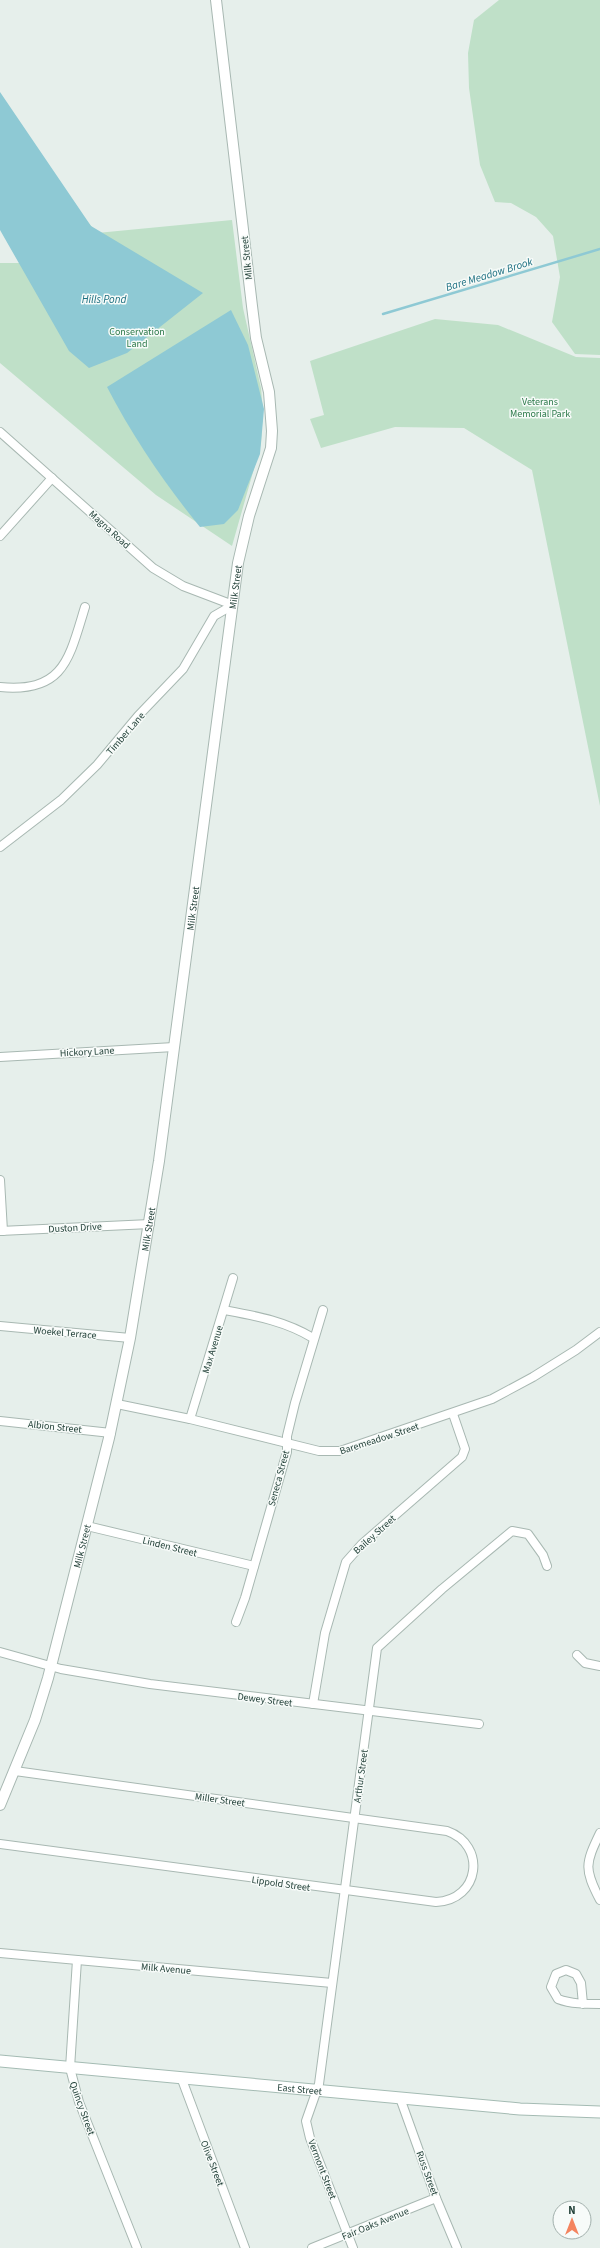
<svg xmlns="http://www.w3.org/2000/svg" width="600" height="2248" font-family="'Source Sans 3',sans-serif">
	<rect width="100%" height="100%" fill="#e6efeb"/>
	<g fill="#bfe0c8">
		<polygon points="499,0 600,0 600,355 575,354 552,322 560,277 553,236 536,217 511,203 495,202 480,165 469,88 468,53 474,20"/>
		<polygon points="76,208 97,233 232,220 243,308 261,388 263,410 261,444 232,546 156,495 0,363 0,263 24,263"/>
		<polygon points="435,319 498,325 576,357 600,358 600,806 532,470 464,428 395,427 321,448 310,419 324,415 310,361"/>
	</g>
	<g fill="#8ec9d4">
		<polygon points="0,92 91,226 203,293 127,353 89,368 69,351 0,230"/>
		<path d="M231,310L248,345L264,409L260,454L238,510L224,524L200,527C164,483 133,437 107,387Z"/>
	</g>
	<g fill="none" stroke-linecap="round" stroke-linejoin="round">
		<polyline stroke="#8ec9d4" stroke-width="2.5" points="383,314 600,249"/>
		<defs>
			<g id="minor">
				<polyline points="0,432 153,568 183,586 233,605"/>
				<polyline points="0,536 52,478"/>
				<path d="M0,687C64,693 69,659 85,607"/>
				<polyline points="0,847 61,800 97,765 138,716 183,669 214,616 233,605"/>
				<polyline points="0,1057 174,1047"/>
				<polyline points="0,1180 3,1231"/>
				<polyline points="0,1231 150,1224"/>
				<path d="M224,1310C256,1316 285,1321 313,1338"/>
				<polyline points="0,1326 130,1338"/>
				<polyline points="117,1404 190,1419 319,1451 340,1451 492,1399 533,1377 576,1350 600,1332"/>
				<polyline points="190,1419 233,1278"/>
				<polyline points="0,1421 111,1433"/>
				<polyline points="87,1526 254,1566"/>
				<polyline points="236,1622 245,1598 282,1469 287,1452 287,1436 295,1403 323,1310"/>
				<polyline points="0,1652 61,1669 150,1684 479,1724"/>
				<polyline points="577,1655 585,1663 600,1666"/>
				<polyline points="313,1704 325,1633 346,1562 362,1544 462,1457 465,1449 453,1414"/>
				<path d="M600,1833C585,1864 584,1869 600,1900"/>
				<path d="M0,1844L436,1902C480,1900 487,1845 447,1831L15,1771"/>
				<polyline points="0,1953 332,1983"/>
				<polyline points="77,1960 70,2068 79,2102 137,2248"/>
				<path d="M583,2004L581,1983L576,1974L566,1970L556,1974L551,1987L558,1999C571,2004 586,2004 600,2004"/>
				<polyline points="181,2077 245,2248"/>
				<polyline points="400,2098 436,2198 457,2248"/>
				<polyline points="312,2248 436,2198"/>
				<polyline points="353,2248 310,2138 306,2121 319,2084 377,1648 442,1589 512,1531 528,1534 543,1555 547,1566"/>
			</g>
			<g id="tertiary">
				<path id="s1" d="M0,1805L35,1720L48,1678L109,1438L130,1338L159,1161L238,563L249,516L271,448L272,431L269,392L256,338L252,306L216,0"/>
			</g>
			<g id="secondary">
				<path id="s2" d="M0,2061L520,2109L600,2112"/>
			</g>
		</defs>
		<use href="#minor" stroke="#a8b8b2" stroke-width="10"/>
		<use href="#tertiary" stroke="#a8b8b2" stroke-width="12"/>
		<use href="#secondary" stroke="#a4bbb3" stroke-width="13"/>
		<use href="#minor" stroke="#fff" stroke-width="8"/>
		<use href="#tertiary" stroke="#fff" stroke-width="10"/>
		<use href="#secondary" stroke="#fff" stroke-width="11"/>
	</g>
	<g text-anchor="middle" stroke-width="3" stroke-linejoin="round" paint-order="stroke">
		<g font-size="10" fill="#24423a" stroke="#f7fbf9">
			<text transform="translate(246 258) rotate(-96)" y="4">Milk Street</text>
			<text transform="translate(110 529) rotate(42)" y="4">Magna Road</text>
			<text dy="4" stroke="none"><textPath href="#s1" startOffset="1244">Milk Street</textPath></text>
			<text transform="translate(125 733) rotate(-49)" y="4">Timber Lane</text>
			<text dy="4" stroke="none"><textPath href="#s1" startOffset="920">Milk Street</textPath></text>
			<text transform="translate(87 1051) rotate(-3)" y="4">Hickory Lane</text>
			<text transform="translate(75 1227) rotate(-3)" y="4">Duston Drive</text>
			<text dy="4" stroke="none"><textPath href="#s1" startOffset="596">Milk Street</textPath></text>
			<text transform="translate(65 1332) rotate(5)" y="4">Woekel Terrace</text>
			<text transform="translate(212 1349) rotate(-73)" y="4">Max Avenue</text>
			<text transform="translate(55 1426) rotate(6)" y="4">Albion Street</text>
			<text transform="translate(379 1438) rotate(-18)" y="4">Baremeadow Street</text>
			<text transform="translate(278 1478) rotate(-75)" y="4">Seneca Street</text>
			<text transform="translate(374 1534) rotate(-42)" y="4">Bailey Street</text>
			<text dy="4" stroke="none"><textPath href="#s1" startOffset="272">Milk Street</textPath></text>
			<text transform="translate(170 1546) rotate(14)" y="4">Linden Street</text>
			<text transform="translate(265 1699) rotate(7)" y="4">Dewey Street</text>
			<text transform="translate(360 1776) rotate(-82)" y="4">Arthur Street</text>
			<text transform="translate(220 1799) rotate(8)" y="4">Miller Street</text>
			<text transform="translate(281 1883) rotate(8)" y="4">Lippold Street</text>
			<text transform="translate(166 1968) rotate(5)" y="4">Milk Avenue</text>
			<text dy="4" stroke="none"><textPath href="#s2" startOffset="301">East Street</textPath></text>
			<text transform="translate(83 2108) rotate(70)" y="4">Quincy Street</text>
			<text transform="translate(213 2163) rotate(69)" y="4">Olive Street</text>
			<text transform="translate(323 2169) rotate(69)" y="4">Vermont Street</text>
			<text transform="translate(428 2173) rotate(70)" y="4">Russ Street</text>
			<text transform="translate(375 2223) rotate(-22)" y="4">Fair Oaks Avenue</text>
		</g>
		<g font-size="10" fill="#2d7a4b" stroke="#f7fbf9">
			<text x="137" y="335">Conservation<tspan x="137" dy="12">Land</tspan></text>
			<text x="540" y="405">Veterans<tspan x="540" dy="12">Memorial Park</tspan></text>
		</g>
		<g font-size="11" font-style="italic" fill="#1c6f80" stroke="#f7fbf9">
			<text transform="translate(489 274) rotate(-17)" y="4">Bare Meadow Brook</text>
			<text x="104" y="303">Hills Pond</text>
		</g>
	</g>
	<g transform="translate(572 2220)"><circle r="19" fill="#f7fbf9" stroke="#a3b1ad"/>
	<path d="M0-3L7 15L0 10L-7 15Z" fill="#f4845f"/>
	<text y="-6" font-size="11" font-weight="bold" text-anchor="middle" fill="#24423a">N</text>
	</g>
</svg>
